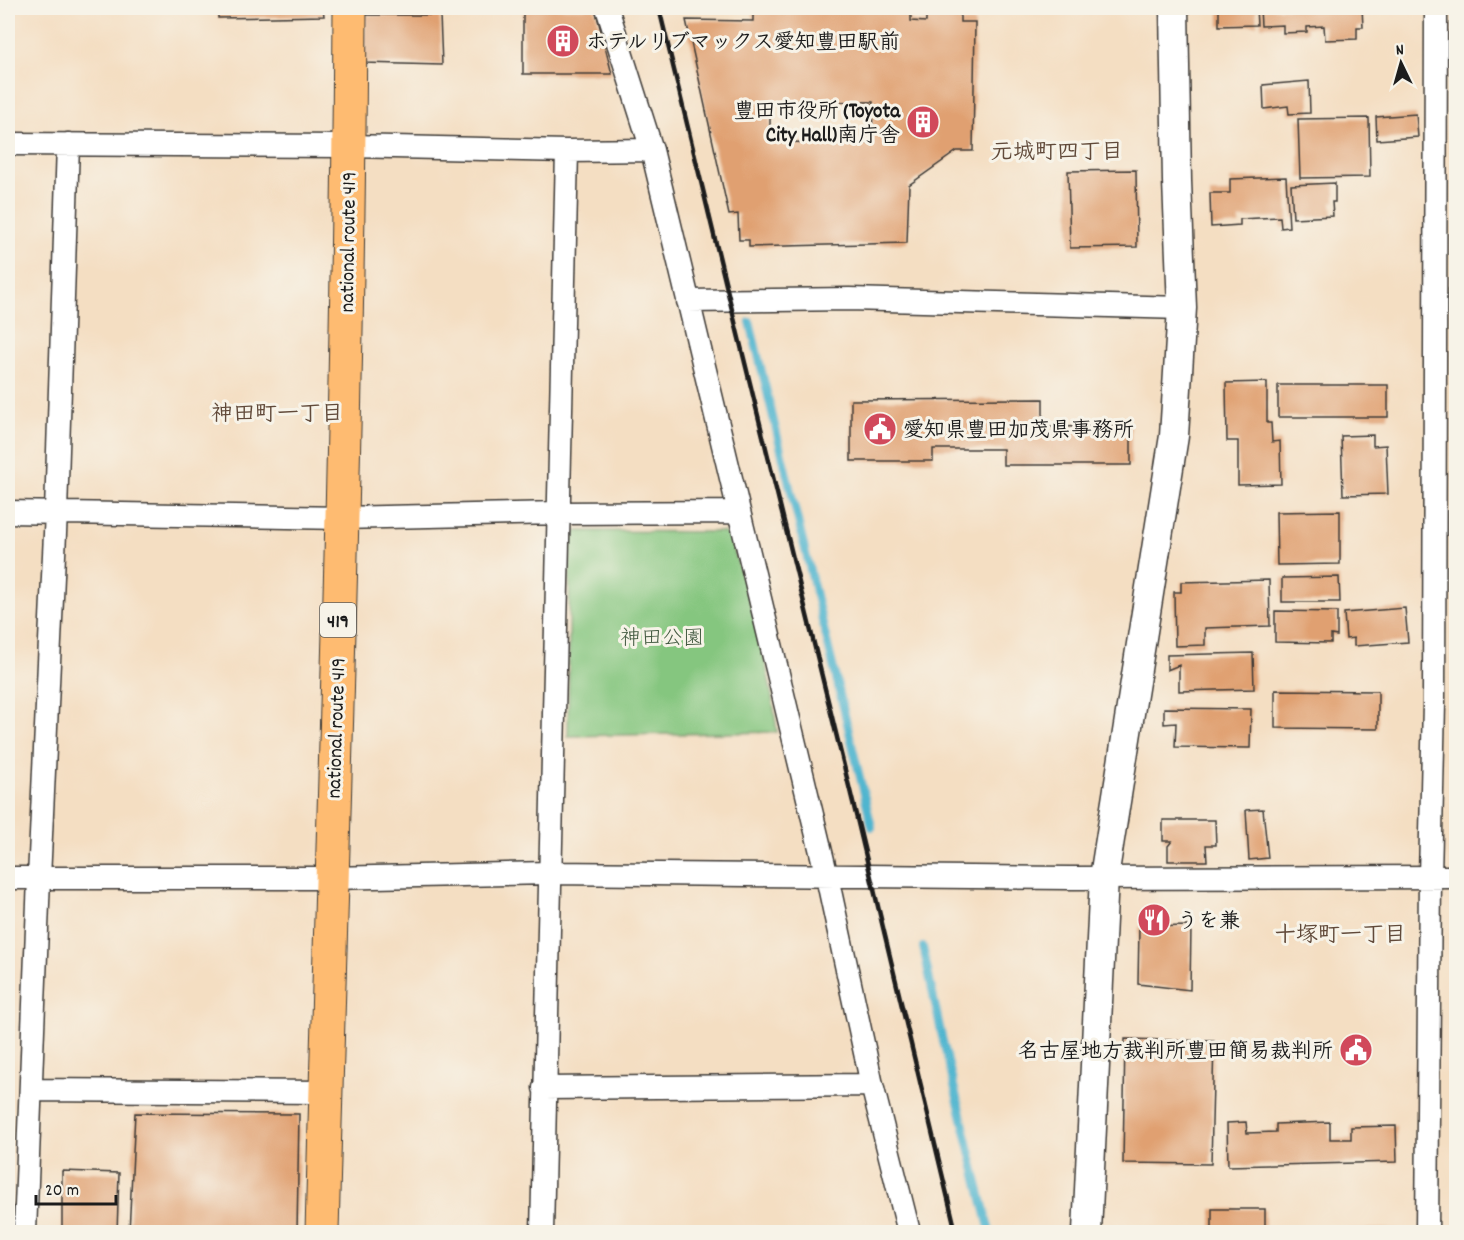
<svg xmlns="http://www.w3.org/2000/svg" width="1464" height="1240" font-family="Dekko,'Klee One',sans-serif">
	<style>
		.green { fill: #85c67f; stroke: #50714e; stroke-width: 1.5 }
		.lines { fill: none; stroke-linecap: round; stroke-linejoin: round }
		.stream { stroke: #50b5cf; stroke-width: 8 }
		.building { fill: #e0a071; fill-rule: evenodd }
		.minor-casing { stroke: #3c3935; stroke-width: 25 }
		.tertiary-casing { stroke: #3c3935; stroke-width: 31 }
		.trunk-casing { stroke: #3c3935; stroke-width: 35 }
		.minor { stroke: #fff; stroke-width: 22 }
		.tertiary { stroke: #fff; stroke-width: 28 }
		.trunk { stroke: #febb71; stroke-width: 33 }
		.rail { stroke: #1c1c1c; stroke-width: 4.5 }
		.labels { text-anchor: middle; stroke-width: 6; stroke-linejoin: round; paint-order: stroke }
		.shield { fill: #f7f3e8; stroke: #5e5c59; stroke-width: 1.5 }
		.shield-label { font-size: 20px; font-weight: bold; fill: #1c1c1c }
		.poi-label { font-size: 21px; font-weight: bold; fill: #1c1c1c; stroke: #f7f3e8; text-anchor: start }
		.street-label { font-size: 21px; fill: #1c1c1c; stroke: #f7f3e8 }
		.park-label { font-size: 21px; fill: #41583f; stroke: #f7f3e8 }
		.neighbourhood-label { font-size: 22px; font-weight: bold; fill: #614a3a; stroke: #f7f3e8 }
	</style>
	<rect width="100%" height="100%" fill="#f7f3e8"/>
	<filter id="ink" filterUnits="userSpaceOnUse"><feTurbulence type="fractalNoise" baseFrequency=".0167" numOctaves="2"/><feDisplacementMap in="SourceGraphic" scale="12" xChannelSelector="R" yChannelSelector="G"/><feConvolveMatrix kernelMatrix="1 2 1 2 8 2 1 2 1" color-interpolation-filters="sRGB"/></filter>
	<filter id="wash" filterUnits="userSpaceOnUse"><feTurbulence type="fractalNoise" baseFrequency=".008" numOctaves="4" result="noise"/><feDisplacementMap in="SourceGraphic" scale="24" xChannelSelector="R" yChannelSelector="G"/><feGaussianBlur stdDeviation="1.35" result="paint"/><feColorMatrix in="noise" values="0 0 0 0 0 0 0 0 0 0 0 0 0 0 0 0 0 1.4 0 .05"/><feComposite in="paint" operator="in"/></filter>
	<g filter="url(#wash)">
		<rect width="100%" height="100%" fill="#f4dec2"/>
		<path class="green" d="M577,531L723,532L730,538C750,601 770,666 777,732L568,736L570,539Z"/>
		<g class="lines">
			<path class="stream" d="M750,322L872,827
				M923,947L942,1037L990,1232"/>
		</g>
		<g id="blocks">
			<path class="building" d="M218,8H323L324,16L218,18Z
				M523,8H595L612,74H523Z
				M753,8H911V21L926,22V13H933L960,14V22H975L973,151H957L909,185L907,243L749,247V240H739L738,214L729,215L686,20L753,21ZM770,101L873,102L872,143L770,142Z
				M1219,8H1256L1257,25L1219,26Z
				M1260,8H1362L1363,27H1357V39L1325,40L1324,26L1307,27V32L1283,33V25L1261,26Z
				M366,15H440L442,65L363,63Z
				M1309,81L1310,113L1289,114L1288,106L1264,109L1263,85Z
				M1416,114L1418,137L1377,140L1376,117Z
				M1369,118L1370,177L1300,178L1298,119Z
				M1136,170L1137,247L1070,248L1068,171Z
				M1286,177L1289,227L1281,228L1280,217L1240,219V225L1211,227L1210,193H1230V179Z
				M1335,183V202H1332L1333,216L1293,218L1291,185Z
				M1267,382V423H1271L1272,442L1280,441L1281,484L1238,485V441H1227L1226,383Z
				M1278,385H1388V417H1278Z
				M1043,399V427L1131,426V465H1003V449H933V461H851V400Z
				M1373,435V446L1386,445L1388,494L1343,495L1341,436Z
				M1340,511V564L1277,565L1276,512Z
				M1339,577L1340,602H1282V578Z
				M1269,580L1270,626L1205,628V645L1175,646L1174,592H1181V582Z
				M1405,608L1408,642L1354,646V638L1346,639L1344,613Z
				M1275,611L1337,612V636L1331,635V643L1275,642Z
				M1253,653L1254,689L1179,691V665L1167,670V655Z
				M1275,690L1378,691V729L1275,728Z
				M1164,708L1251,709L1250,748L1175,747L1176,723L1164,724Z
				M1263,809L1268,858L1249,860L1246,810Z
				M1163,820H1215L1216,845H1206L1207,861H1168V846L1172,841H1163Z
				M1191,926L1190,990L1138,984L1139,927Z
				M1125,1039L1214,1041L1211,1164L1123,1163Z
				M135,1113L299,1114L297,1232H129Z
				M1246,1122L1247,1133L1276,1132V1124L1330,1122V1139H1351V1127L1396,1126L1397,1162L1228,1166L1227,1123Z
				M62,1171L119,1173L117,1232H62Z
				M1212,1209H1265V1232H1212Z
				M1323,1229H1399V1232H1323Z"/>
		</g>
	</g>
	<g filter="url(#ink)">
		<use href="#blocks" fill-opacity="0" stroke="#3c3935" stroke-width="1.5"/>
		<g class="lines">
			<defs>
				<path id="minor" d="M607,8L652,150L827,877L872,1085L909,1232
					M8,144L349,146L567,151L652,150
					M688,301L849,299L1182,308
					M8,512L341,518L559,513L738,512
					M8,878H331L550,873L1070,878L1456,877
					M544,1088L872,1085
					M31,1090L326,1092
					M25,1232L39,878L56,512L68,144
					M542,1232L567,151
					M1427,1232L1430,877L1434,703L1436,8"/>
				<path id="tertiary" d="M1087,1232L1104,877L1174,436L1182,308L1177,181L1174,8"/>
				<path id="trunk" d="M322,1232C333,824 348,416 350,8"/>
			</defs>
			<use href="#minor" class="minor-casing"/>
			<use href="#tertiary" class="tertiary-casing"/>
			<use href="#trunk" class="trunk-casing"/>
			<use href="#minor" class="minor"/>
			<use href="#tertiary" class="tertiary"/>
			<use href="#trunk" class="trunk"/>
			<path class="rail" d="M659,8L734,318L858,823L956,1232"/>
		</g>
	</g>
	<defs>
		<symbol id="building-disc" viewBox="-11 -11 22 22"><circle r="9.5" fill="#d1495b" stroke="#f7f3e8"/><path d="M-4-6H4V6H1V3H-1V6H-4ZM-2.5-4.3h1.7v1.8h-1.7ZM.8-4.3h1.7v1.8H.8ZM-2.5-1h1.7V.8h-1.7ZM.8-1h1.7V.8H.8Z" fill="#fff"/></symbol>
		<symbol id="civic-disc" viewBox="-11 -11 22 22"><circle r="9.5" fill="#d1495b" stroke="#f7f3e8"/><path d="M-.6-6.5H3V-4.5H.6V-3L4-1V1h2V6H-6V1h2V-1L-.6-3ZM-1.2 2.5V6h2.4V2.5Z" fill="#fff"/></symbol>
		<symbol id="restaurant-disc" viewBox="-11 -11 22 22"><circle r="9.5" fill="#d1495b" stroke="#f7f3e8"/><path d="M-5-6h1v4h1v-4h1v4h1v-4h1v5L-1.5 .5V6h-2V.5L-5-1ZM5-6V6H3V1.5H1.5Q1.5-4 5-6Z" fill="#fff"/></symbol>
	</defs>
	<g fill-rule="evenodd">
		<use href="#building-disc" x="544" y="22" width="38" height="38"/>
		<use href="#building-disc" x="904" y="103" width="38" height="38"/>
		<use href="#civic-disc" x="861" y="410" width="38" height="38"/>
		<use href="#restaurant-disc" x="1135" y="901" width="38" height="38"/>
		<use href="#civic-disc" x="1337" y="1031" width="38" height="38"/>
	</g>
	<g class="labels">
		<rect class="shield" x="320" y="603" width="36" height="34" rx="4.5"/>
		<g class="shield-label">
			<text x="338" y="627">419</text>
		</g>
		<g class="poi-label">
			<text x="586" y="48">ホテルリブマックス愛知豊田駅前</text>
			<text x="900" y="117" text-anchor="end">豊田市役所 (Toyota<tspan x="900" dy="24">City Hall)南庁舎</tspan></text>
			<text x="903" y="436">愛知県豊田加茂県事務所</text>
			<text x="1177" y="927">うを兼</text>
			<text x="1333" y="1057" text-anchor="end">名古屋地方裁判所豊田簡易裁判所</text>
		</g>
		<g class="street-label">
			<text transform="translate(347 242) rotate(-89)" y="7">national route 419</text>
			<text transform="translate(335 728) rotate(-88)" y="7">national route 419</text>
		</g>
		<g class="park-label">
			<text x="662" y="644">神田公園</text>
		</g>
		<g class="neighbourhood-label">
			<text x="1057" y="158">元城町四丁目</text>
			<text x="277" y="420">神田町一丁目</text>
			<text x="1340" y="941">十塚町一丁目</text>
		</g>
	</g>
	<rect width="1464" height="1240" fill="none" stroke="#f7f3e8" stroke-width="30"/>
	<g transform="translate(1401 63) rotate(355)" stroke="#f7f3e8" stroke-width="4.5" paint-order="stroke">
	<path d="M0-4.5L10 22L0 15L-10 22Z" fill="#1c1c1c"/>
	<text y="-9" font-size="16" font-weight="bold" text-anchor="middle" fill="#1c1c1c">N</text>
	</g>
	<path d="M36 1195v9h80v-9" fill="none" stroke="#1c1c1c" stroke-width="3"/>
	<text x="45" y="1195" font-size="18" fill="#1c1c1c" stroke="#f7f3e8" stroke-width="4.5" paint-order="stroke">20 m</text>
</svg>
